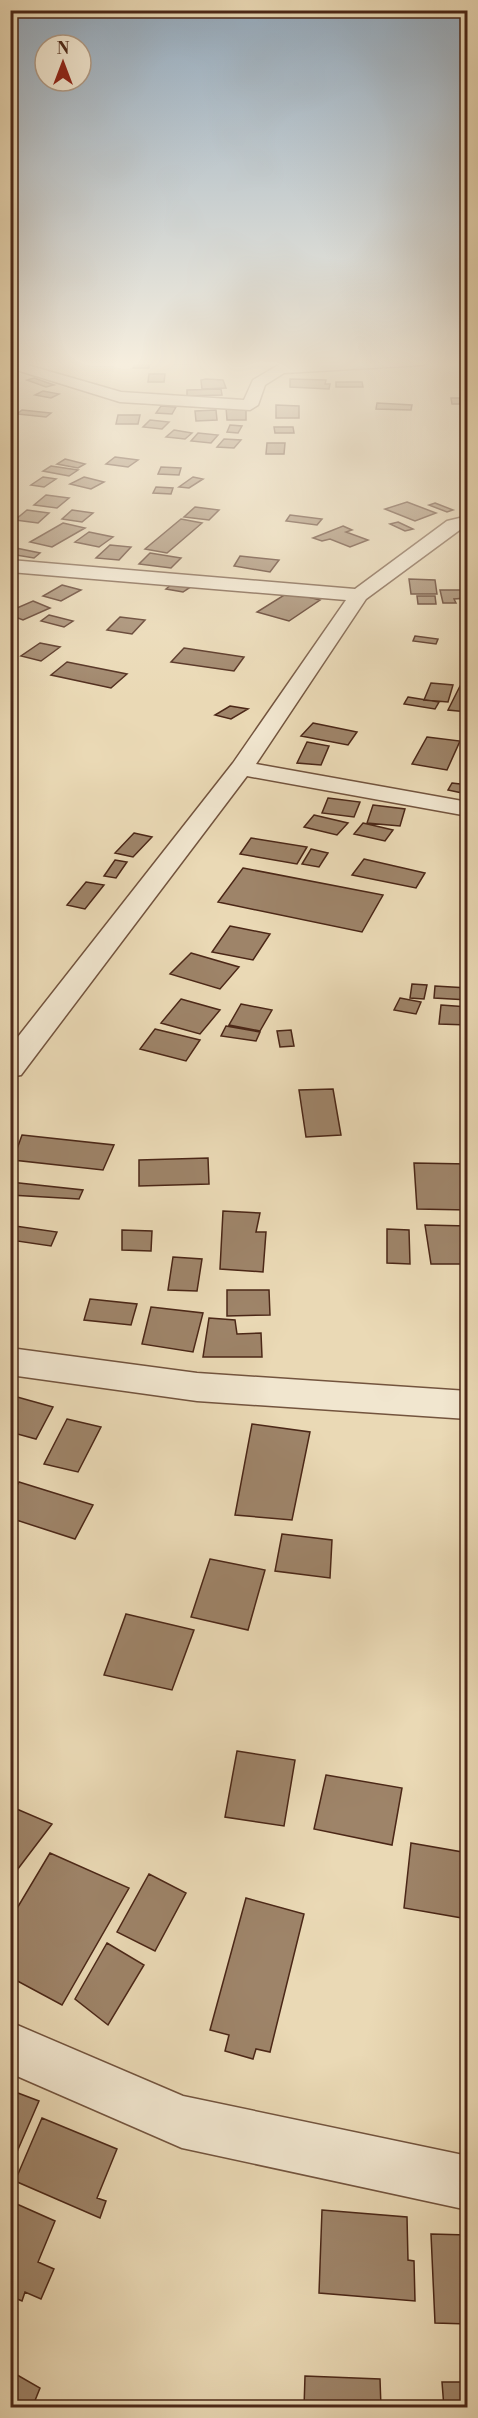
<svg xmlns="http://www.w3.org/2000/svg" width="478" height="2418" font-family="'Libre Bodoni',serif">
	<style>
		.building { fill: #9e8469; stroke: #4b2717; stroke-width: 1.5 }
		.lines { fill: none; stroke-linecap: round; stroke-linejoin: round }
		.minor-casing { stroke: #73543e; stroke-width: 3 }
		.minor { fill: #f1e6cf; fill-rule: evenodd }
	</style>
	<rect width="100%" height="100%" fill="#ead9b5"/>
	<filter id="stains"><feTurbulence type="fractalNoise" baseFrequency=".00333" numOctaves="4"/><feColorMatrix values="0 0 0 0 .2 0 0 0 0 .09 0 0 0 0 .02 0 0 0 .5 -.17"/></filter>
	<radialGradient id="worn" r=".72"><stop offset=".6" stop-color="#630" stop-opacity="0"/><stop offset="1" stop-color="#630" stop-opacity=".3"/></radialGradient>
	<path class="building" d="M166,360H194L191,364L164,363Z
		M135,361H150L149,368H133Z
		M149,374H165L164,382H148Z
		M34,378L54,385L46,387L27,380Z
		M206,379L223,380L226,388L202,389L201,380Z
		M290,379L326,380L325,384H330L329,389L290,387Z
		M336,382H362L363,387H336Z
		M221,389L222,395L187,396V390Z
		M43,391L59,394L51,398L35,395Z
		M451,398H468V404H452Z
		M377,403L412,405L411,410L376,409Z
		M276,405L299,406V418H276Z
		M161,406L176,407L172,414L156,413Z
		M226,407H246V420H227Z
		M22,410L51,413L46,417L17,414Z
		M216,410L217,420L196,421L195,411Z
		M118,415H140L138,424H116Z
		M150,420L169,422L162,429L143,427Z
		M230,425L242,426L238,433L227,432Z
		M274,427H293L294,433H275Z
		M174,430L192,433L185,439L166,437Z
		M198,433L218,435L211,443L191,441Z
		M224,439L241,440L234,448L217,447Z
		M267,443H285L284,454H266Z
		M115,457L138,460L128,467L106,464Z
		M65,459L85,464L78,468L57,464Z
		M51,466L78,470L69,476L43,471Z
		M161,467L181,468L179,475L158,474Z
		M43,477L56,479L44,487L31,485Z
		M84,477L104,482L91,489L70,484Z
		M193,477L203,479L189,488L179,487Z
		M156,487L173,488L171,494L153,493Z
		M46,495L69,498L57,508L34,505Z
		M407,502L436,513L415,521L385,509Z
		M435,503L453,510L447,512L429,505Z
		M195,507L219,510L209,520L184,517Z
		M27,510L49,513L38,523L15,520Z
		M72,510L93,513L82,522L62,519Z
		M290,515L322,519L317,525L286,521Z
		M181,519L202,523L167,553L145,549Z
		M398,522L413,529L405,531L390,524Z
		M63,523L85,528L52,547L30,542Z
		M343,526L352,530L346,532L368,540L350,547L330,539L322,541L313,538Z
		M89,532L113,537L99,547L75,542Z
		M110,545L131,547L119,560L96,558Z
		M16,548L40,553L34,558L10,554Z
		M150,553L181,558L171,568L139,564Z
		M240,556L279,560L270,572L234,566Z
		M409,579L435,580L437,594H411Z
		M172,584L189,588L183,592L166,589Z
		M62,585L81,590L61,601L43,596Z
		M440,590H468V598L454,599L456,603H443Z
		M289,592L320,600L289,621L257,612Z
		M417,596H435L436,604H418Z
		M33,601L50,608L23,620L10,615V611Z
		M49,615L73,621L64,627L41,621Z
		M120,617L145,620L132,634L107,630Z
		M415,636L438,639L436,644L413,641Z
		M40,643L60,647L41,661L21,656Z
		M184,648L244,657L234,671L171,662Z
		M67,662L127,674L111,688L51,675Z
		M431,683L453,685L448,702L424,700Z
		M460,686L468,687V712L448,710Z
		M408,697L439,702L435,709L404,704Z
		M230,706L248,709L231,719L215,715Z
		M313,723L357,732L348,745L301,736Z
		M427,737L460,741L447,770L412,764Z
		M307,742L329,746L321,765L297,763Z
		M452,783L468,785L467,794L448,790Z
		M328,798L360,802L354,817L322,813Z
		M373,805L405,809L400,826L367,823Z
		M314,815L348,823L337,835L304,827Z
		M363,823L393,830L385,841L354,834Z
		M134,833L152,837L133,857L115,853Z
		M251,838L307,847L297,864L240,854Z
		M311,849L328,853L319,867L302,864Z
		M364,859L425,873L416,888L352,875Z
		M115,860L127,862L116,878L104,876Z
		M243,868L383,895L362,932L218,902Z
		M86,882L104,885L85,909L67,905Z
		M230,926L270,934L253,960L212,952Z
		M191,953L239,967L220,989L170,974Z
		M412,984L427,985L424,999L410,998Z
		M435,986L468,988V1000L434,998Z
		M400,998L421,1002L416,1014L394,1010Z
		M181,999L220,1010L200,1034L161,1023Z
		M241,1004L272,1010L260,1031L229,1025Z
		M441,1005L468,1007V1025L439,1024Z
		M226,1026L260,1032L256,1041L221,1036Z
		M155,1029L200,1040L186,1061L140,1049Z
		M291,1030L294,1046L280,1047L277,1031Z
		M333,1089L341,1135L306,1137L299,1090Z
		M22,1135L114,1145L103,1170L13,1160Z
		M208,1158L209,1184L139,1186V1160Z
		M414,1163L468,1164V1210L417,1209Z
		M10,1182L83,1190L79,1199L10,1195Z
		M223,1211L260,1213L256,1232H266L263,1272L220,1269Z
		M425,1225L468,1226V1264H431Z
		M15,1226L57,1232L51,1246L10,1240Z
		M387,1229L409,1230L410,1264L387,1263Z
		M122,1230L152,1231L151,1251L122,1250Z
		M173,1257L202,1259L197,1291L168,1290Z
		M227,1290H269L270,1315L227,1316Z
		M90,1299L137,1304L131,1325L84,1320Z
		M151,1307L203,1313L193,1352L142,1344Z
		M209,1318L235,1320L237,1334L261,1333L262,1357H203Z
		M10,1395L53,1407L36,1439L10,1432Z
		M67,1419L101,1427L78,1472L44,1464Z
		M252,1424L310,1432L292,1520L235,1515Z
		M19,1482L93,1505L75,1539L10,1518V1497Z
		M282,1534L332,1540L330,1578L275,1571Z
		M210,1559L265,1570L248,1630L191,1617Z
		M126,1614L194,1630L172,1690L104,1675Z
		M237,1751L295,1760L284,1826L225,1817Z
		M326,1775L402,1788L392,1845L314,1829Z
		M12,1807L52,1824L11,1878L10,1809Z
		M411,1843L468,1853V1919L404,1908Z
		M50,1853L129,1888L62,2005L10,1977V1920Z
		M149,1874L186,1893L155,1951L117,1932Z
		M246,1898L304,1914L270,2052L256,2049L253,2059L225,2051L229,2035L210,2030Z
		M107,1943L144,1965L108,2025L75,1999Z
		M10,2090L39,2101L10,2168Z
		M42,2118L117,2149L97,2198L106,2201L100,2218L15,2181Z
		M10,2201L55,2221L38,2262L54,2269L41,2299L25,2292L22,2301L10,2296Z
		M322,2210L407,2217L408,2260L414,2261L415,2301L319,2293Z
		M431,2234L468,2235V2324L435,2323Z
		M12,2372L40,2388L32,2408H10Z
		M305,2376L380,2379L381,2408H304Z
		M442,2382H468V2408H444Z"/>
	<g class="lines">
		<defs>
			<path id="minor" d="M10,360L121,392L244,400L253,380L280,364L346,360H430L423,365L284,373L265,385L258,405L250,410L120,402L10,368Z
				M468,516V527L461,529L366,599L256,764L468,802V816L247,776L21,1075L10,1077V1047L233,763L346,600L10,572V560L355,589L447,521Z
				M10,1348L197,1373L468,1391V1419L197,1401L10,1375Z
				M10,2022L183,2096L468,2156V2210L182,2148L10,2073Z"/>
		</defs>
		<use href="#minor" class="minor-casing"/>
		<use href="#minor" class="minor"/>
	</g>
	<linearGradient id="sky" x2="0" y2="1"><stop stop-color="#93aabe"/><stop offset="0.52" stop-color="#f6eede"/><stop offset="1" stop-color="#f6eede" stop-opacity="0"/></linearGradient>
	<rect width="478" height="699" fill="url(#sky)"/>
	<rect width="478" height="2418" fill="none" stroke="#ead9b5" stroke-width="36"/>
	<rect x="12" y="12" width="454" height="2394" fill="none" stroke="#4b2717" stroke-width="3"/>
	<rect x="18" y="18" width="442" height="2382" fill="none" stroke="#4b2717" stroke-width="1.5"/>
	<g transform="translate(63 63)"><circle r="28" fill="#f1e6cf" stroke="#af9a85" stroke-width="1.5"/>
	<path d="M0-4.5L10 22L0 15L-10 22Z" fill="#8f2418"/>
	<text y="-9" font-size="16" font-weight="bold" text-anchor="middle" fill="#4b2717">N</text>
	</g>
	<rect width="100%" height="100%" filter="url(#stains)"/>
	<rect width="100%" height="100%" fill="url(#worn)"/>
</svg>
